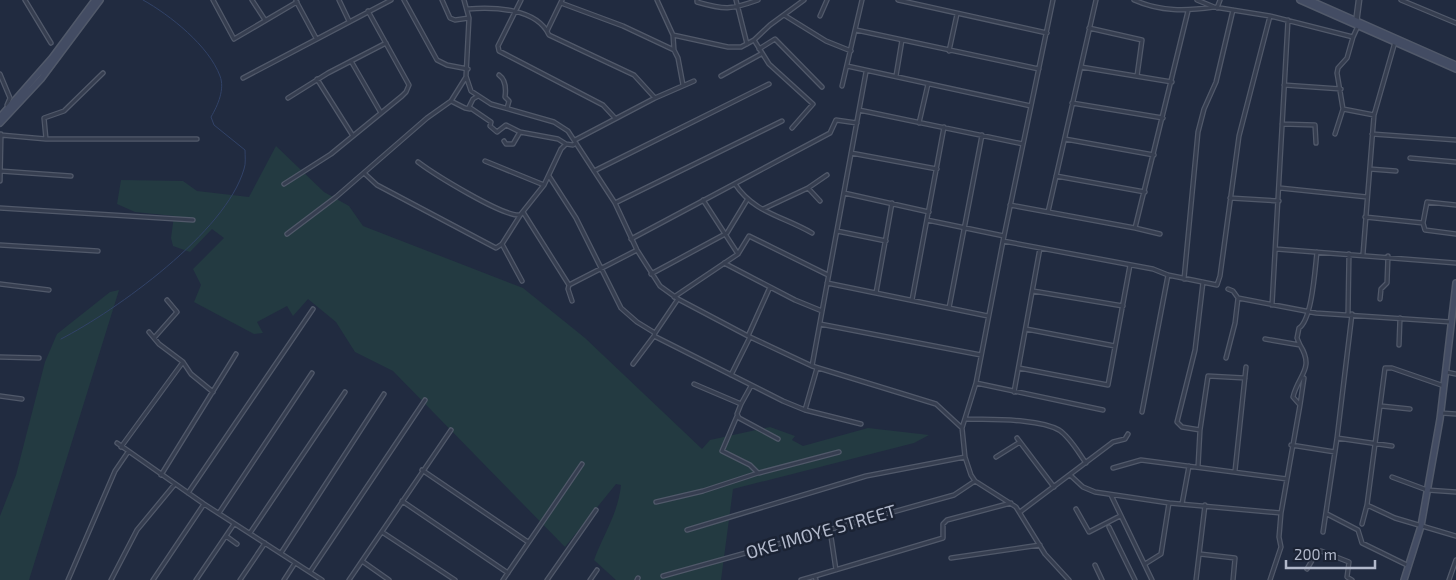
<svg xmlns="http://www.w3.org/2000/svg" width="1456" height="580" font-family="'Exo 2',sans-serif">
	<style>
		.green { fill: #233a41 }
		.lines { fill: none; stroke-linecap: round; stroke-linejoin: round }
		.stream { stroke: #314267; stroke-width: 1 }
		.minor-casing { stroke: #51596a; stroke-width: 5.5 }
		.tertiary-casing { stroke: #51596a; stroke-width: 7 }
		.secondary-casing { stroke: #51596a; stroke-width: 8 }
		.minor { stroke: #363e50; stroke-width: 3 }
		.tertiary { stroke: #363e50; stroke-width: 4.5 }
		.secondary { stroke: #434c63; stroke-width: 5 }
		.labels { text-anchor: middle; stroke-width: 5; stroke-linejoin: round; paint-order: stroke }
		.street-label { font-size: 18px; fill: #b2b9cb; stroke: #1b2334 }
	</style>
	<rect width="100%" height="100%" fill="#212b40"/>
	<path class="green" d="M276,146L324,192L349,206L363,226L523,288L585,338L702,449L710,440L770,427L795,436L792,440L803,446L868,428L929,435L914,443L733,489L721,580H616L594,560C604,533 618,514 621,485L616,484L565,547L393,371L355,352L336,322L308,299L293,316L287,306L257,322L263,333L254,334L194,302L201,285L193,269L224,238L212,229L190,252L173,246L171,238L174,216L135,212L117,204L121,180L183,181L197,191L249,197Z
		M119,290L29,580H0V516L16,475L45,362L57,334L110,292Z"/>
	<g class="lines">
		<path class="stream" d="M61,339C117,310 226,232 244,169C246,164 245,156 245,150L214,125L211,117C218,105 225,89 220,76C209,46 170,15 143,0"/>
		<defs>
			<path id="minor" d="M25,0L51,43
				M213,0L234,39L297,2
				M252,0L265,20
				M339,0L349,21
				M404,0L437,60L447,65L468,69
				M442,0L450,18L455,20L469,18
				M464,0L469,18L466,76L471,91L491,104L554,122L568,131L615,203L637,250L660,286L678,299L748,336L812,366L936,404L962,428L965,457L971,475L975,481L1016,507L1045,554L1069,580
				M521,0L498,46L499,51L603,105L615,118
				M657,0L673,35L728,47H741L754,40L770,25L804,0
				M697,0V2C725,10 730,10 758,0
				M736,0L747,44
				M898,0L1047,33
				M1134,0C1161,12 1186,11 1214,7
				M1197,0L1214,7L1270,16L1353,37L1358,26
				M1401,0L1456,23
				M296,1L316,38
				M561,3L623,26L674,50L678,58L683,85
				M1217,8L1220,0
				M468,9C494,7 537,8 549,35L634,75L655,98
				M784,15L826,41L851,51
				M820,16L827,0
				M1089,28L1142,40L1137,76
				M856,30L1039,69
				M547,31L562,0
				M673,35L674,50
				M754,40L769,64L813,104L792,128
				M759,49L775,39L822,87
				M949,51L957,14
				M351,61L381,113
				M847,66L1031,106
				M1081,67L1172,82
				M0,74L10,98L7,105L8,108
				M499,75C506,80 506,90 505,97L509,101L507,108
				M721,76L761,54
				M896,76L902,40
				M243,78L391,0
				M317,79L353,136
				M1284,85L1341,89
				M842,86L862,0
				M478,96L473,99L469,107L491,122L490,126L497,132L506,125L520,132L558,139L566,144
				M288,98L328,73L386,43
				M451,101L465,108L470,109
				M1072,103L1163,118
				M1343,109L1374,115
				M859,110L1023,144
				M919,123L928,84
				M1282,124L1315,125L1316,143
				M1335,134L1343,109L1337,73L1338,68L1347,58L1353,37
				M1372,134L1456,140
				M1,135L46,139H197
				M46,139L44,118L64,111L103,73
				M1065,139L1154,155
				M575,140L655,98L694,81
				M504,141L506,144H513L520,132
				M851,153L937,169
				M1410,158L1456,162
				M485,161L544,185
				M418,162C434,174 503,217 520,215
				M1370,169L1396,171
				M0,171L71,176
				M594,171L769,84
				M364,173L377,185L496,248L502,244L521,214L544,185L561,149L566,144L573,145L576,143
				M549,176L576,218L621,308L637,322L655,333L654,336L783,401L805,410L861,424
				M1056,176L1145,192
				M0,181L1,134
				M284,184L331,154L402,96L406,92L409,85L368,11
				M735,184C754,213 783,216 812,233
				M808,188L820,201
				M1280,188L1367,197
				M844,193L929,212
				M1230,198L1279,201
				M703,200L738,254
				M615,203L782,121
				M1010,205L1135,228L1188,11
				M0,208L193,220
				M763,209L808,188L827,175
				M523,212L569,285L568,289L572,301
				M1048,212L1096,0
				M1365,217L1423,223L1425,230L1456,234
				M927,220L1004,236
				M1423,223L1427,202L1456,205
				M1135,228L1160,234
				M837,231L886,241
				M287,234L336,197L427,118L451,101L466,77
				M631,239L830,133L836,120L857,123
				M1003,241L1153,269L1168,275L1217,285L1220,276L1239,136L1270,16
				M502,244L522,281
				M0,245L98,251
				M1276,249L1456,263
				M1363,254L1374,115L1395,42
				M724,263L795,300L822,311
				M651,274L727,233L747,200
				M1184,279L1198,132L1204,109L1216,82L1233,10
				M827,283L988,316
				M0,284L49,290
				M569,285L637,250
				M1228,289L1233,291L1238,298L1316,313L1451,322
				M1033,291L1123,306
				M876,293L892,203
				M674,297L738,254L749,236L828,275
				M1380,299L1381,289L1387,283L1388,256
				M912,300L944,127
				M1272,305L1288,20
				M949,308L982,135
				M1348,314L1349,254
				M820,324L981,355
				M1026,329L1115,346
				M149,332L159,344L183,362L191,374L213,392
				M655,333L678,299
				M748,336L770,287
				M154,338L177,312L167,300
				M1265,339L1300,345C1315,369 1298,375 1293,397L1300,405L1281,513L1279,537L1281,547L1270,580
				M1300,345L1297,338L1299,328C1312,320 1315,269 1317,252
				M1399,345L1400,318
				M0,357L39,358
				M1226,358L1235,323L1238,298
				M633,364L654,336
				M812,366L866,72
				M1019,368L1108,385L1130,265
				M1446,372L1456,374
				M731,375L750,337
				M976,383L1103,410
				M694,384L741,404L751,386
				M1014,392L1040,248
				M0,396L22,399
				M741,404L737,414L739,418L778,439
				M1300,405L1304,378
				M1381,406L1410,409
				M805,410L817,368
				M1142,412L1168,275
				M1441,413L1456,414
				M966,419C991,420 1038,418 1059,430C1070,437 1078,452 1086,463
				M962,428L976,383L1004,236L1053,0
				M1200,430L1182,427L1177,422L1195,350L1203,282
				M1017,438L1054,487
				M1337,438L1392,446
				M117,443L204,504L322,580
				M1291,445L1335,452
				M121,447L183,362
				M996,457L1020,442
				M1198,467L1200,430L1208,376L1245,378
				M1113,468L1141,460L1287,479
				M422,470L528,542
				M1235,471L1246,367
				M759,473L839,452
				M161,475L236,354
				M1070,475L1083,487L1095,492L1169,503L1281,513
				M1392,477L1427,490L1456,492
				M188,493L313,309
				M1111,495L1152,580
				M402,501L508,573
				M656,502L703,491L758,473L750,465L722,451L737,416
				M1182,504L1189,466
				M1367,505L1395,518L1456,536
				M1076,509L1089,532L1120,516
				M1020,512L1113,442L1125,439L1128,434
				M219,513L312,373
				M1327,514L1358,530L1362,543L1409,566
				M1362,524L1367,505L1385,368H1392L1444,386
				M1109,527L1135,580
				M687,530L866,476L965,457
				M830,530L836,570
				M382,532L455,580
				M1323,532L1337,438L1352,314
				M250,533L345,392
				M226,536L237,544
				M281,553L384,394
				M1200,554L1235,558L1233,580
				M951,558L1040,545
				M362,561L389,580
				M1145,564L1161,554L1169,503
				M1095,565L1102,580
				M1307,569L1317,552L1321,551L1349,562L1347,577L1352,580
				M310,572L425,400
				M663,576L954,495L975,481
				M68,580L115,471L128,452
				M111,580L137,530L175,484
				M153,580L204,504
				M196,580L234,524
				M240,580L265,543
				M284,580L295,563
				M349,580L451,430
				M503,580L582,464
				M547,580L596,510
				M590,580L597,570
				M637,580L638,578
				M801,580L815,576
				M816,580L815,576L943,538V524L947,520L1011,503
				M1196,580L1205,505
				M1449,580L1456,560"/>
			<path id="tertiary" d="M1356,23L1359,0"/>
			<path id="secondary" d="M1300,0L1456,69
				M1309,0L1456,65
				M0,117L52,58L95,0
				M0,123L41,79L100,0
				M1404,580L1421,526L1440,419L1456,283"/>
		</defs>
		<use href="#minor" class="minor-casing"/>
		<use href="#tertiary" class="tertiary-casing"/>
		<use href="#secondary" class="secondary-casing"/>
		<use href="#minor" class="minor"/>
		<use href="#tertiary" class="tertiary"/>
		<use href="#secondary" class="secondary"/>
	</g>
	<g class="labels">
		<g class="street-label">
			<text transform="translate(821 532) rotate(-16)" y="6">OKE IMOYE STREET</text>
		</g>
	</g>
	<path d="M1286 560v8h89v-8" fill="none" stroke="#b2b9cb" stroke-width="2.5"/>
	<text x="1294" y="560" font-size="15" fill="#b2b9cb" stroke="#1b2334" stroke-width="4" paint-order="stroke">200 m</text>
</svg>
